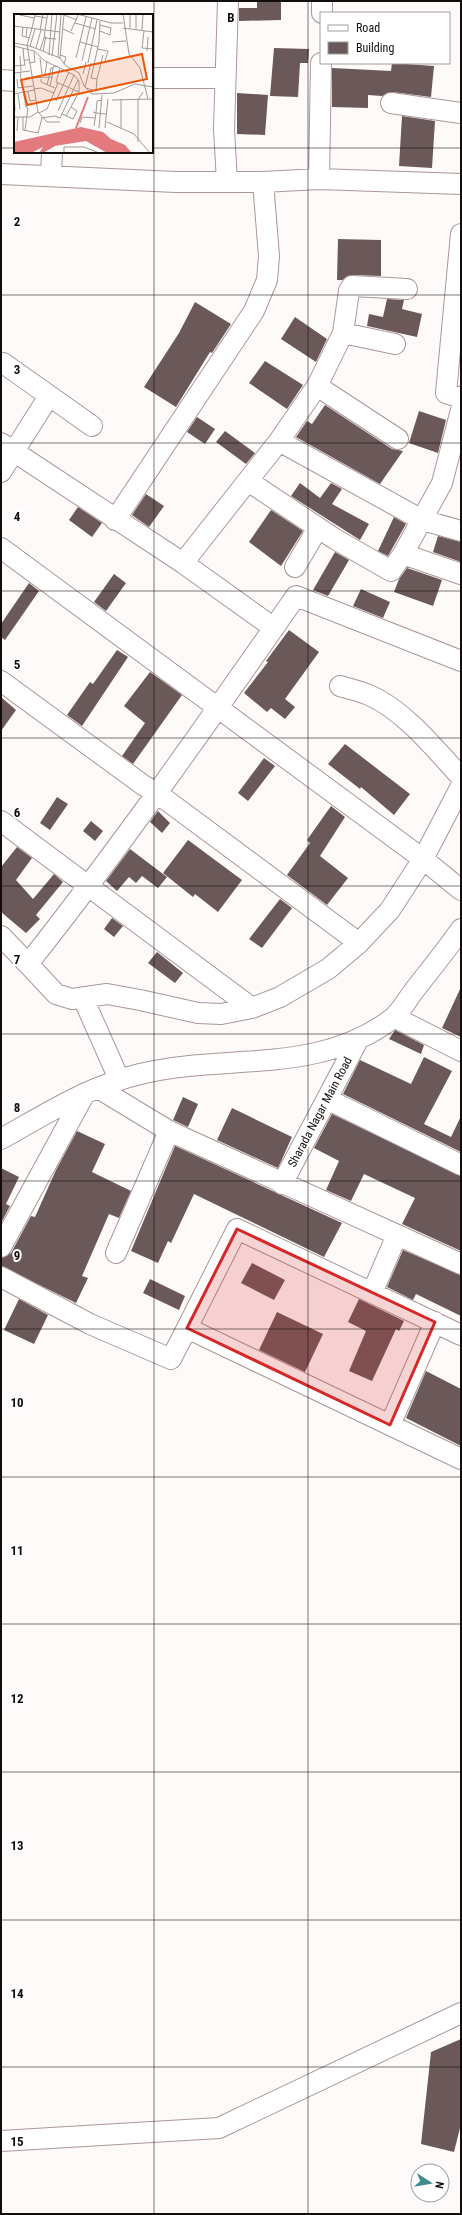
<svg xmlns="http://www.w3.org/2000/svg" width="462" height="2215" font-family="'Roboto Condensed',sans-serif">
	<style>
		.building { fill: #6b5959 }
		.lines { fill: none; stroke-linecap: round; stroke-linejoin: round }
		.minor-casing { stroke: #ab9797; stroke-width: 22 }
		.minor { stroke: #fff; stroke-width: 20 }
		.marked { fill: #d62828; fill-opacity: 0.2; stroke: #d62828; stroke-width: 3; stroke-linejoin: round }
		.grid { fill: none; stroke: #130c0c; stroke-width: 1; stroke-opacity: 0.55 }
		.labels { text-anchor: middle; stroke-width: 4; stroke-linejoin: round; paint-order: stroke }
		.street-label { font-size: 12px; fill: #130c0c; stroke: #fff }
		.inset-river { fill: none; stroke: #e37b7e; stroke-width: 2 }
		.inset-road { fill: none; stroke: #a09b9b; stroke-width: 1 }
		.view { fill: #e8590c; fill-opacity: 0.15; stroke: #e8590c; stroke-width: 2 }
		.inset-edge { fill: none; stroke: #130c0c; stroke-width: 2 }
		.grid-label { font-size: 13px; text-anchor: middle; font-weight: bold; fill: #130c0c; stroke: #fff; stroke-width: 4; stroke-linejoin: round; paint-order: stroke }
	</style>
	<rect width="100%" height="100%" fill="#fefafa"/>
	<path class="building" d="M257,1H281V20L239,21V8H257Z
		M274,48L309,49L308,63H300L298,97L270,96Z
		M392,63L434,66L431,97L392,92L382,96L368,95V108L332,107V68L391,71Z
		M237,93L268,95L265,135L237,134Z
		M402,116L435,121L432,168L399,166Z
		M338,239L381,240V276L352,275L342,280H337Z
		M387,299L404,300L402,309L422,314L417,337L367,326L369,314L383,317Z
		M195,302L231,324L212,353L210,352L176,407L144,387L179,333Z
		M295,317L327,339L316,362L281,339Z
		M265,361L303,385L287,409L249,383Z
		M325,405L392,449L403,451L380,484L296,437L307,421L312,424Z
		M419,411L446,420L438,453L409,443Z
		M197,417L215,429L205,444L187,432Z
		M225,431L255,453L246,464L216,442Z
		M300,483L320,498L331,483L342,489L332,504L369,524L360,540L291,496Z
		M146,494L164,506L149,527L132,515Z
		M78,507L102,523L92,537L69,520Z
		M271,510L303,531L281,566L249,542Z
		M394,517L406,524L388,556L378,551Z
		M438,536L461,542V562L433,552Z
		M335,552L349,560L328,596L313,590Z
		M407,568L442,580L433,606L394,592L399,579Z
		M114,574L126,583L106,611L94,602Z
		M29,583L39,591L5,640L1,637V624Z
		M361,589L390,602L383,618L353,606Z
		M289,630L319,652L285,699L295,707L285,719L271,708L267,712L244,693L268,662L266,661Z
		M117,650L128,657L82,726L67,715L90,682L93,684Z
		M150,672L182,695L133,764L122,756L145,723L124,706Z
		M1,697L16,710L1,731Z
		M345,744L410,794L394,815L361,787L360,789L328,764Z
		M264,758L275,766L248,801L238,793Z
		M57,797L68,804L50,830L40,823Z
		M331,806L345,817L320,856L348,878L327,905L287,875L310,843L307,840Z
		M158,811L170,823L162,833L150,822Z
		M91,821L103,831L95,841L83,831Z
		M188,840L242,880L218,912L195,894L193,897L163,873Z
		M17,847L32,858L16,880L33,899L54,874L63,882L36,915L40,919L26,933L1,912V867Z
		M130,849L167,877L158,888L142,876L136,883L129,877L117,891L106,881Z
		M280,899L292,908L262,948L249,939Z
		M112,918L123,926L114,937L104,929Z
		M157,952L183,973L175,983L148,963Z
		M461,987V1037L442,1028Z
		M395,1030L424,1045L421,1054L389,1039Z
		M424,1057L452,1071L424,1124L451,1137L461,1116V1152L343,1094L360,1060L411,1084Z
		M183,1097L198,1104L188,1127L173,1120Z
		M232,1108L292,1137L278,1168L217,1140Z
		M332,1114L461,1176V1251L402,1224L415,1198L364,1174L351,1201L326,1190L339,1161L314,1148Z
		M77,1131L105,1144L92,1172L131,1191L119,1218L109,1214L82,1276L88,1278L76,1303L1,1266V1258L11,1253L31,1216L35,1217L56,1170Z
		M175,1146L342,1223L324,1257L194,1194L171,1243L168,1241L158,1263L131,1251Z
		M1,1168L19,1177L6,1204L10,1206L1,1223Z
		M403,1250L461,1275V1316L416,1294L413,1300L387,1287Z
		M252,1263L285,1280L274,1300L241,1283Z
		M150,1279L185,1296L179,1310L143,1293Z
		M19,1299L48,1315L34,1344L4,1330Z
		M359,1299L404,1321L399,1331L396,1329L372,1381L349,1371L366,1331L348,1322Z
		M277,1312L323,1334L305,1372L259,1350Z
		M426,1371L461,1389V1446L406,1418Z
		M461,2039V2124L454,2152L421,2144L431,2052Z"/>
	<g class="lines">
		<defs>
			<path id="minor" d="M322,13V1
				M152,78H225
				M1,80L15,81
				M391,103L461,113
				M1,174L176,182H263L319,179L461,184
				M51,176L52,152
				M319,179L321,63
				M227,182L224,129L228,1
				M461,234L446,393L461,398
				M343,333L349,291L352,286L407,289
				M3,363L92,426
				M317,386L398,439
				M279,441L422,520L461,531
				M1,443L183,563L274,628
				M1,472L49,396
				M248,481L335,539L391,571L403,554L442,483L461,410
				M115,520L254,311L267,280L269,256L263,182
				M1,548L423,859L461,890
				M403,554L461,574
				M183,563L279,441L317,386L343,333L395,344
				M295,567L318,528
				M1,681L143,785L158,794L359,943
				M340,686C349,689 360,691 369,695C404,710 436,750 461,777
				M1,821L252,1008
				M1,936L28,964C122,845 209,721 296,596L461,661
				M28,964L56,994L72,999L107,994L140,1000L198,1013L221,1014L252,1008L280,997L328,969L359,943L390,910L423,859L461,786
				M83,998L119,1079
				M394,1017L461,1051
				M98,1088L169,1131L461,1264
				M327,1099L461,1165
				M1,1139C46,1114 89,1086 140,1074C225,1053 318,1076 393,1018C401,1011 407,1000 413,992C429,971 446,951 461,929
				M282,1184L358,1040
				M1,1247L85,1093
				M116,1253L169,1131
				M1,1277L90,1324L171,1359L187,1328
				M372,1293L397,1235
				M461,1335L237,1229L187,1328L461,1459
				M390,1425L435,1322
				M1,2141L219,2128L461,2013"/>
		</defs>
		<use href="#minor" class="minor-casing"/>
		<use href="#minor" class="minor"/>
	</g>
	<path class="marked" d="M237,1229L435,1322L390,1425L187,1328Z"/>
	<path class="grid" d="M154,1V2214M308,1V2214M1,148H15M152,148H461M1,295H461M1,443H461M1,591H461M1,738H461M1,886H461M1,1034H461M1,1181H461M1,1329H461M1,1477H461M1,1624H461M1,1772H461M1,1920H461M1,2067H461"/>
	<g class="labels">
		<g class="street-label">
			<text transform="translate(320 1112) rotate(-62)" y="4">Sharada Nagar Main Road</text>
		</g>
	</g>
	<g transform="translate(14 14)">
		<rect width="139" height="139" fill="#fefafa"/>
		<path d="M67,113L89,118L97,125L111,131L118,139H93L72,127L41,132L29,139H25L29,133L17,139H0V128Z" fill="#e37b7e"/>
		<path class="inset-river" d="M62,114L74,83"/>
		<path class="inset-road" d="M63,0L97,9H109M109,0L115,40L126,54L134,85M6,1L20,4M50,1L63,6M21,2L33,4L34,0M86,7L85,28L77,64L83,65L89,41M61,9L82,15M0,12L46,18M9,13L8,22L12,23M13,14L12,23L16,24M18,14L13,31L24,98L33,108H46M18,14L21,1M109,14L139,18M116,14V0M49,15L60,20M122,15V0M26,16L29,0M31,16L30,24L42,25M31,16L33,4M128,16L129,1M57,17L64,1M86,17L96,21L97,14L86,11M130,17L128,34L139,35M66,28L84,33M98,28L112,27M0,29L16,32L46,44L52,52L65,59L70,72L78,80L100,79L121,70L139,73M0,32L20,37L31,47L60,61L65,67V78M16,32L21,15M9,34L10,46M22,34L27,16M83,35L94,37L91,47M26,36L30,24M29,37L32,22M133,37L134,23M35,41L38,0M46,41L52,43L50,50M6,42L7,57M38,42L43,0M44,43L47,0M26,44L28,60M46,44L50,0M62,44L72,3M68,47L78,4M15,49L21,48L20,38M74,49L83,6M0,52L11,51L10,46H15M46,54L42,68L65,78L52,102M6,58L12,93L14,94L11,116M0,59L16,57M69,60L72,48M31,61L33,47M38,63L39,53L44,52M12,64L38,63L36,72M3,65L4,74L19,72M27,65V68L41,74M33,71L37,54H39M71,73L77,49M72,74L82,77L83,65M20,75L27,74L40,79M14,78L16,87L22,86M0,80L20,76M0,80L1,97M4,80L6,95M107,85V114M98,86L139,85M42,87L55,58M44,97L60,61M79,98L82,99L83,87L88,86M25,99L33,95L44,69M48,100L59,105L63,97L57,93M0,103H16L24,98M9,103V116L24,119L28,104M27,104L41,102L46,104L64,66M93,108L120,120L136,139M66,109L68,103L81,104M80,112L82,99L92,100M85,114L88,81M91,114L94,85M3,117L4,103M124,128V86L129,78M50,139V133H70L85,139"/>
		<path class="view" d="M128,40L133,65L13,91L7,66Z"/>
		<rect width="139" height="139" class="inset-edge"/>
	</g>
	<g class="grid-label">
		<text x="231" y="22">B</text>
		<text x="17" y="226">2</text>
		<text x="17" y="374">3</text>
		<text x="17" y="521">4</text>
		<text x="17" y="669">5</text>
		<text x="17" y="817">6</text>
		<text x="17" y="964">7</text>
		<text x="17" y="1112">8</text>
		<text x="17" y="1260">9</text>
		<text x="17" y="1407">10</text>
		<text x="17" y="1555">11</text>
		<text x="17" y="1703">12</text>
		<text x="17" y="1850">13</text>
		<text x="17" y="1998">14</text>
		<text x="17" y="2146">15</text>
	</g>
	<rect width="462" height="2215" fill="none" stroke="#130c0c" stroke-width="4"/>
	<rect x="320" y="12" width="130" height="52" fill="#ffffff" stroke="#a19e9e"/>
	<rect x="328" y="25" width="20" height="6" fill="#ffffff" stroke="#a19e9e"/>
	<text x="356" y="32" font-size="12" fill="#130c0c">Road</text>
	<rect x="328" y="42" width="20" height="12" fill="#6b5959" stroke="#a19e9e"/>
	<text x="356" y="52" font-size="12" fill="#130c0c">Building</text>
	<g transform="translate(430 2183) rotate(102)"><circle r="19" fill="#ffffff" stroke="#a19e9e"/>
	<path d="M0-3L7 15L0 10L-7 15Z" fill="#428a8d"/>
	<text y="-6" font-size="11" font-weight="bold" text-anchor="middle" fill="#130c0c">N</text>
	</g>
</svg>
